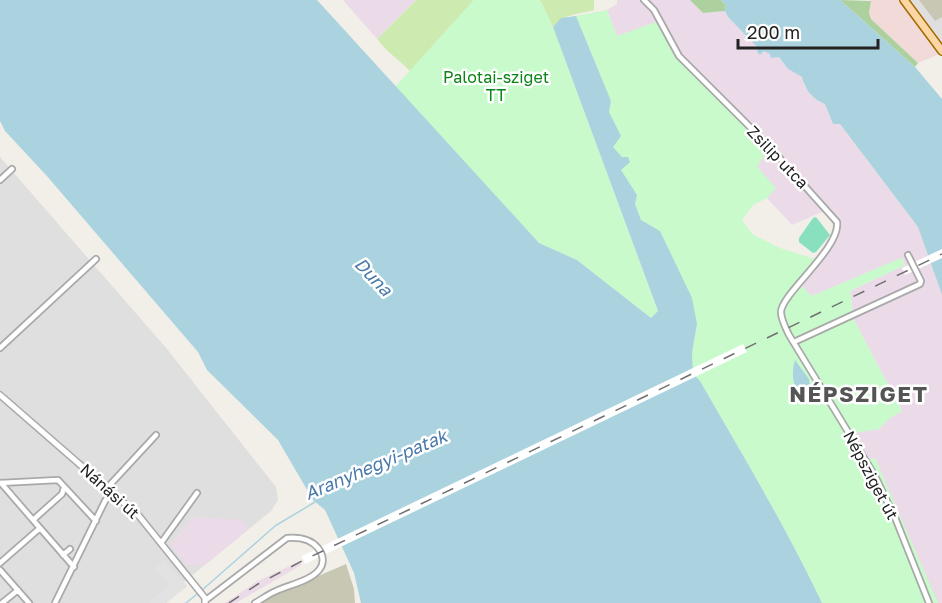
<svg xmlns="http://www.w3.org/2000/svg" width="942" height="603" font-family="'Golos Text',sans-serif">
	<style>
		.residential { fill: #e0dfdf }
		.commercial { fill: #f2dad9 }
		.industrial { fill: #ebdbe8 }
		.construction { fill: #c7c7b4 }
		.grass { fill: #cdebb0 }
		.forest { fill: #add19e }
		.park { fill: #c8facc }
		.pitch { fill: #88e0be }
		.parking { fill: #e2e2e2 }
		.water { fill: #aad3df }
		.pier { fill: #fff }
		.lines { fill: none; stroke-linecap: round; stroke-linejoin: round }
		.stream { stroke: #aad3df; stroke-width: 1.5 }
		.minor-casing { stroke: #a9a9a9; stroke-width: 8 }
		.tertiary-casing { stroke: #a9a9a9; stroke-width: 8 }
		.primary-casing { stroke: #a06b00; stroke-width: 10 }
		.minor { stroke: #fff; stroke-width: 4.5 }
		.tertiary { stroke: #fff; stroke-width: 5 }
		.primary { stroke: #fcd6a4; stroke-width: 7 }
		.rail { stroke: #707070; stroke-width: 1.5; stroke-dasharray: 12 12; stroke-linecap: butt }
		.labels { text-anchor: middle; stroke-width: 5; stroke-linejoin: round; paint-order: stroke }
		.park-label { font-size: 16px; fill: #0c8416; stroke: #fff }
		.street-label { font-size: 16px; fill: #222; stroke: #fff }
		.water-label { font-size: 18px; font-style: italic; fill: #4a7aab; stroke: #fff }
		.district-label { font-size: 22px; font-weight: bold; letter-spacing: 1.5px; fill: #555; stroke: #fff }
	</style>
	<rect width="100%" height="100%" fill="#f2efe9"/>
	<path class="residential" d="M911,0H942V42Z
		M0,157L167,349L276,487L278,500L271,511L184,582L187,586L166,603H0Z"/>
	<path class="commercial" d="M869,0H911L942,42V53L918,63L871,19L869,13L871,1Z"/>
	<path class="industrial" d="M343,0H416L377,39Z
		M617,0H690L703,13L725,11L728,17L758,48L760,55L764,50L779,57L788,69L802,77L804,86L819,102L825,104L833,124H840L918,227L942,295V603H938L935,599L875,458L869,460L855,432L879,429L890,418L902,411L854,320L850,291L905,265L902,258L812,296L798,283L829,240L834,229L831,219L824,211L792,225L767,198L775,187L617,36L607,10L617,4Z
		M192,517L242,520L249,529L205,565H187L171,545Z
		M300,561L301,565L236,603H225L258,581Z"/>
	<path class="construction" d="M919,0H942V17L935,21Z
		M346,564L354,589L355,603H263L272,596Z"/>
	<path class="grass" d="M416,0H474L410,71C398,59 387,52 377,39Z
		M540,0H594V10C580,14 562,14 553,27Z"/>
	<path class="forest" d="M690,0H721L726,5L725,11L703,13Z
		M840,0L871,1L869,13L871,19L918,63L915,67Z"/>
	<path class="park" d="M474,0H540L553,27L658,312L651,318L577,260L539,243L395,87Z
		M607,10L617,36L659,21L679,56L734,112L768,149L757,167L776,188L767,198L753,205L742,220L752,234L780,248L815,259L798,283L812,296L901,258L905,265L850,291L854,320L902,411L890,418L879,429L855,433L868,460L875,458L938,603H822C786,527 742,454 700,381L693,373L692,353L697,324L660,231L641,220L635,204L637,195L620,169L630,162L628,157H622L612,147L620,136L609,112L611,101L576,16Z"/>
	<path class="pitch" d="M816,217L830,235L816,252L813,253L799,242V238L813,218Z"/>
	<path class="parking" d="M164,560L187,586L166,603H148L170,585L155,568Z"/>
	<path class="water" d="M0,0H317L539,243L577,260L651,318L658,311L553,27L561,18L576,16L611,101L609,112L621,136L613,147L622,157H628L630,162L621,170L637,195L635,204L641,220L660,231L692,298L697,324L692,353L693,373L700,381C742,454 786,527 822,603H361L354,573L325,510L313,500L278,440L207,370L198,352L46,175L5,131L0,121Z
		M721,0H840L915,67L942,99V295L918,227L840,124H833L825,104C813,100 804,88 802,77L788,69L779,57L771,58L770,54L764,51L760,55L757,52L758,48L728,17L725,11L726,5Z
		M795,360L809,379L811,393C791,395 791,373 795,360Z"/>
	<path class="pier" d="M942,249V258L905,275L902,268Z
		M743,344L747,352L305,564L302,556Z"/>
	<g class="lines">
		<path class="stream" d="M201,591L275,526L315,502
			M186,603L197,594"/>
		<defs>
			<path id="minor" d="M644,0L654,10L679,56L767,144L837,222C841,248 781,294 781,312C781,320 786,328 789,335L875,476L896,520L929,603
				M0,180L12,169
				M794,342L920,284L921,281L908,255
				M0,348L96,259
				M0,483L58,480L96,521
				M1,483L33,520L62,494L64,488
				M107,488L156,435
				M33,520L74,567
				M161,543L197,493
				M63,555L70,549
				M0,563L40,528
				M0,570L29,603
				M206,600L287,538C298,537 310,538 318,548C323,554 325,563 319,570C310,581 289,585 276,591C269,594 262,599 255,603
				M2,603L18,590
				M55,603L105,501L112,492"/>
			<path id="tertiary" d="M0,395L139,516L205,598V603"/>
			<path id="primary" d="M904,0L942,51"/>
		</defs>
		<use href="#minor" class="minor-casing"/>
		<use href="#tertiary" class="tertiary-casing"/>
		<use href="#primary" class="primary-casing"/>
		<use href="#minor" class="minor"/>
		<use href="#tertiary" class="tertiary"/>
		<use href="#primary" class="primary"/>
		<path class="rail" d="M229,603L258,584L304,560L942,254"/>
	</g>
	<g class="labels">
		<g class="park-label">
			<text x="496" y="83">Palotai-sziget<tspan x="496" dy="18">TT</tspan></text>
		</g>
		<g class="street-label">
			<text transform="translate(778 157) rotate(46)" y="6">Zsilip utca</text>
			<text transform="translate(871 475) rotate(62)" y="6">Népsziget út</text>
			<text transform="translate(110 491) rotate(42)" y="6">Nánási út</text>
		</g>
		<g class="water-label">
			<text transform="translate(373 277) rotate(46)" y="6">Duna</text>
			<text transform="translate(376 465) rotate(-23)" y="6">Aranyhegyi-patak</text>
		</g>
		<g class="district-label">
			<text x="859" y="402">NÉPSZIGET</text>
		</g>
	</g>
	<path d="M738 39v9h140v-9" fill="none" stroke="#222222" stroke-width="3"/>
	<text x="747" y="39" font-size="18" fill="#222222" stroke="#ffffff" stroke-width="4.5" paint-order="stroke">200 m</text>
</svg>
